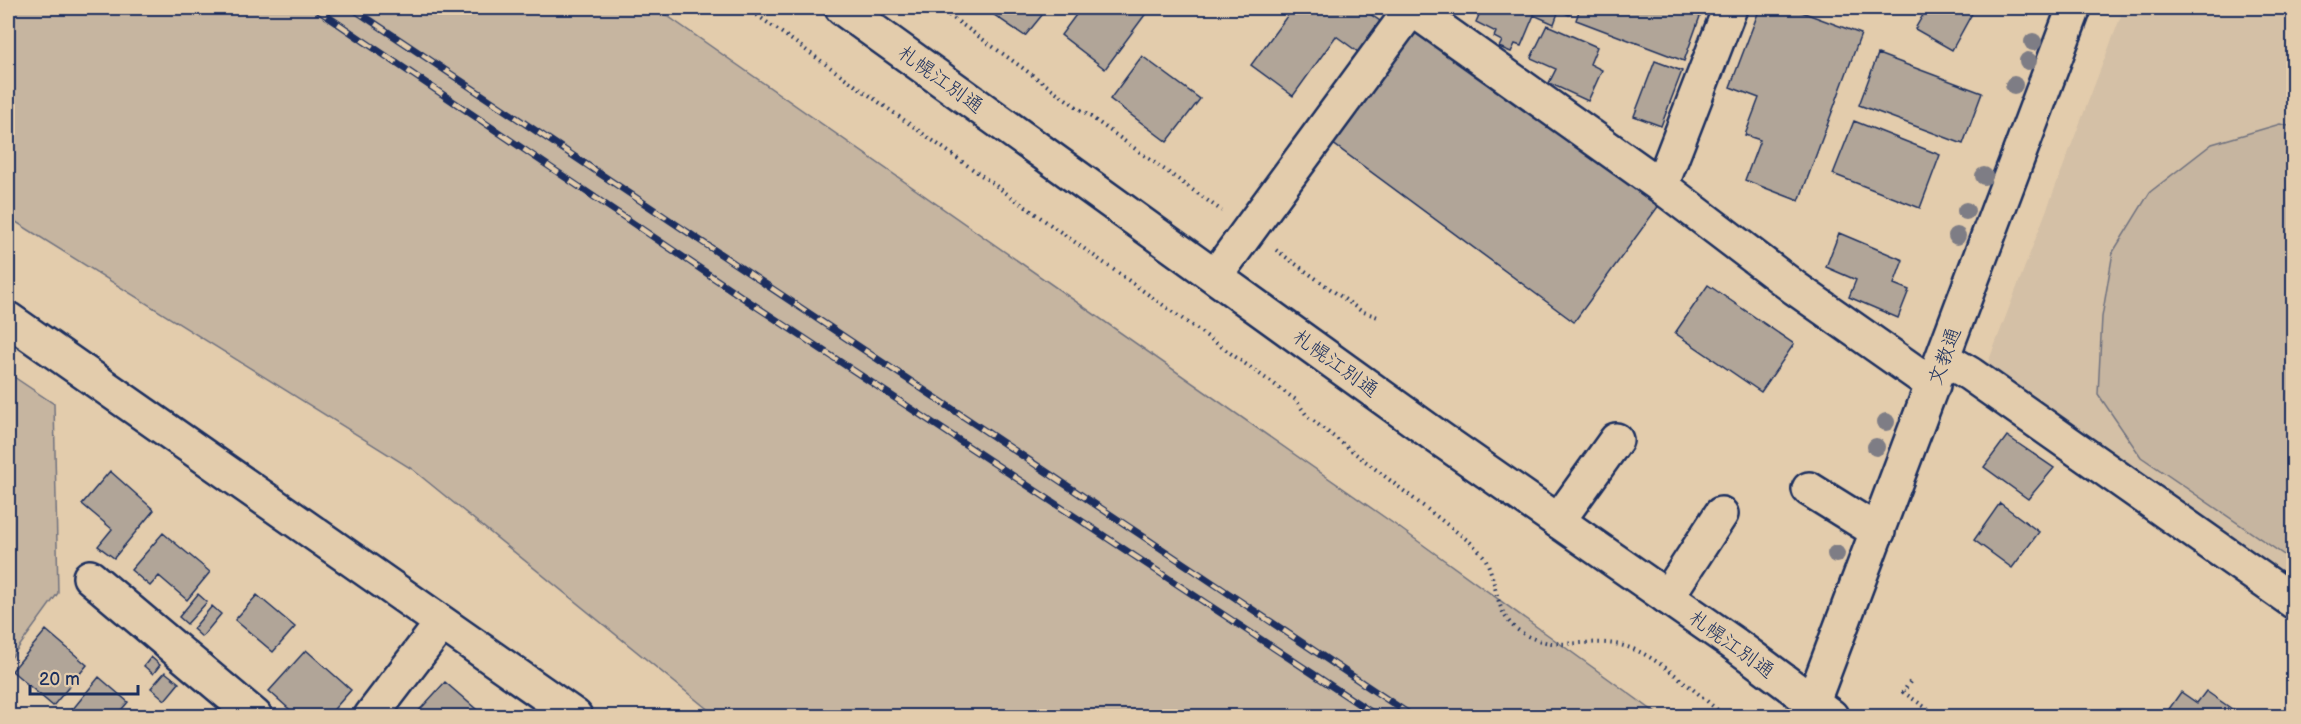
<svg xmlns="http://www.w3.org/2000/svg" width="2301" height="724" font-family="'Balsamiq Sans','Klee One',sans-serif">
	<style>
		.built { fill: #d4c0a6 }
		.green { fill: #c6b5a0; stroke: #70727f; stroke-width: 1.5 }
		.building { fill: #b1a598; stroke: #1b2f5e; stroke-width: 1.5 }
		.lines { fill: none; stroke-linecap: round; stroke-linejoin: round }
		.minor-casing { stroke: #1b2f5e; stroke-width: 38 }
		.highway-casing { stroke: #1b2f5e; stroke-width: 38 }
		.path { stroke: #1b2f5e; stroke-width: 4; stroke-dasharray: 1.5 4.5; stroke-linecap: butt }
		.minor { stroke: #e3ccac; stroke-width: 33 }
		.highway { stroke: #e3ccac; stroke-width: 33 }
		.rail-casing { stroke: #1b2f5e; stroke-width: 7 }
		.rail { stroke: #e3ccac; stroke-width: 4.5; stroke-dasharray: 14; stroke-linecap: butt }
		.tree { fill: #7e7d85 }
		.labels { text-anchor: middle; stroke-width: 4.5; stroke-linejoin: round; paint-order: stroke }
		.street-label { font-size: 20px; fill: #1b2f5e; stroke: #e3ccac }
	</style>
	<rect width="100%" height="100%" fill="#e3ccac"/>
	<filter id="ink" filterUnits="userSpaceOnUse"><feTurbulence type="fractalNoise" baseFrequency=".0167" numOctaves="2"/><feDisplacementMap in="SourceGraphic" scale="12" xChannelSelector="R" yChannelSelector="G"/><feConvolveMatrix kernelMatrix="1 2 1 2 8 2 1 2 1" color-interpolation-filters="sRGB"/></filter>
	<g filter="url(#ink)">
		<path class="built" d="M2124,8H2293V586L1986,368Z"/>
		<path class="green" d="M8,8H656L1397,526L1660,716H716L412,469L8,217Z
			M2280,124L2294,127L2293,561L2141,457L2098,394L2102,317L2113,252L2150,192L2212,144Z
			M8,373L54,404L58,593L8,662Z"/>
		<path class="building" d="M984,8H1045L1047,9L1025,36Z
			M1081,8H1150L1105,69L1061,35Z
			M1293,8H1361L1380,21L1358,52L1336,36L1293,96L1251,65Z
			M1462,8H1572L1569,15L1559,10L1554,24L1534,15L1521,46L1515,44L1511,52L1499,47L1502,41L1494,37L1496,32L1476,22L1479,15Z
			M1580,8H1703L1684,61L1576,20Z
			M1760,8H1791L1861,34L1799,201L1745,180L1760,140L1745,135L1759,98L1730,87Z
			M1927,8H1975L1952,50L1915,29Z
			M1419,25L1660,204L1574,322L1332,143Z
			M1547,25L1597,47L1590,64L1602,70L1588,101L1549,83L1556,69L1531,58Z
			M1878,54L1982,93L1963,144L1859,105Z
			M1142,56L1200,99L1167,142L1110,99Z
			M1655,61L1682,71L1661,126L1634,116Z
			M1854,121L1940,155L1920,208L1833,174Z
			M1839,233L1903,260L1894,284L1909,290L1898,318L1849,297L1856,280L1826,267Z
			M1708,285L1794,344L1761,392L1675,333Z
			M2007,436L2054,468L2028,499L1984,467Z
			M110,471L154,510L114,558L98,546L112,529L82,504Z
			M2000,503L2039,532L2012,568L1974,540Z
			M163,533L210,572L187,600L159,576L150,586L131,570Z
			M198,594L207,602L187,624L179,617Z
			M257,595L295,627L273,652L235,620Z
			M212,606L221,614L202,637L193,629Z
			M46,630L87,665L53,706L12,671Z
			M306,650L351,690L328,716H297L269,691Z
			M151,657L160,665L153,674L144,666Z
			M165,672L179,683L165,700L151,688Z
			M99,677L128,702L116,716H70L68,715Z
			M445,682L484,716L415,715Z
			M2206,691L2242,716H2164L2181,692L2197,703Z"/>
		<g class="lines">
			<defs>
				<path id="minor" d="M1411,8L1661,186L1795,288L1933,385
					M1661,186L1730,8
					M1216,275L1412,8
					M8,319L575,716
					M1943,358L1970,374L2294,602
					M1809,489L1878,532
					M1558,521L1616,440
					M90,577L255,716
					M1667,597L1721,514
					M1812,704L2074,8
					M371,716L442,623"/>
				<path id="highway" d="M842,8L1439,438L1733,643L1831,716"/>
			</defs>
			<use href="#minor" class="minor-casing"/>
			<use href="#highway" class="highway-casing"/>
			<path class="path" d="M747,8L1296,400L1307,416L1471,543C1476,548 1483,554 1486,560C1497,582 1495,610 1514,627C1551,657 1583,635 1624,646C1658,655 1697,694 1725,716
				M939,8L1222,211
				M1276,250L1361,311L1381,318
				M1910,682L1903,692L1938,716"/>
			<use href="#minor" class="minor"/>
			<use href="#highway" class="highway"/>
			<defs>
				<path id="rail" d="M315,8L748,301L1377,716
					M352,8L1412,716"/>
			</defs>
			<use href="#rail" class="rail-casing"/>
			<use href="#rail" class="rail"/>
		</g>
		<g class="tree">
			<circle cx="2033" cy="42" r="9"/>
			<circle cx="2028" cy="61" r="9"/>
			<circle cx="2014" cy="85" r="9"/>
			<circle cx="1984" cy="176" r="9"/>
			<circle cx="1966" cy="211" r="9"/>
			<circle cx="1957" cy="236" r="9"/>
			<circle cx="1886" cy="422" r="9"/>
			<circle cx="1876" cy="447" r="9"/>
			<circle cx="1836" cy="554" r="9"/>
		</g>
	</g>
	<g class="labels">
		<g class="street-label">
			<text transform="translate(941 79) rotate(36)" y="7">札幌江別通</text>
			<text transform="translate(1944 356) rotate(-70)" y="7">文教通</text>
			<text transform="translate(1336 363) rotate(36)" y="7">札幌江別通</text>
			<text transform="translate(1732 644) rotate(36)" y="7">札幌江別通</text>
		</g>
	</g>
	<rect width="2301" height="724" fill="none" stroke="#e3ccac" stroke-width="30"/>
	<rect x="15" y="15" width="2271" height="694" fill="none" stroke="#1b2f5e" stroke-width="2" filter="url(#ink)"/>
	<path d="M30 685v9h108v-9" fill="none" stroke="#1b2f5e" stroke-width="3"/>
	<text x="39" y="685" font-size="18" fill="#1b2f5e" stroke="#e3ccac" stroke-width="4.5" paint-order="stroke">20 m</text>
</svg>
